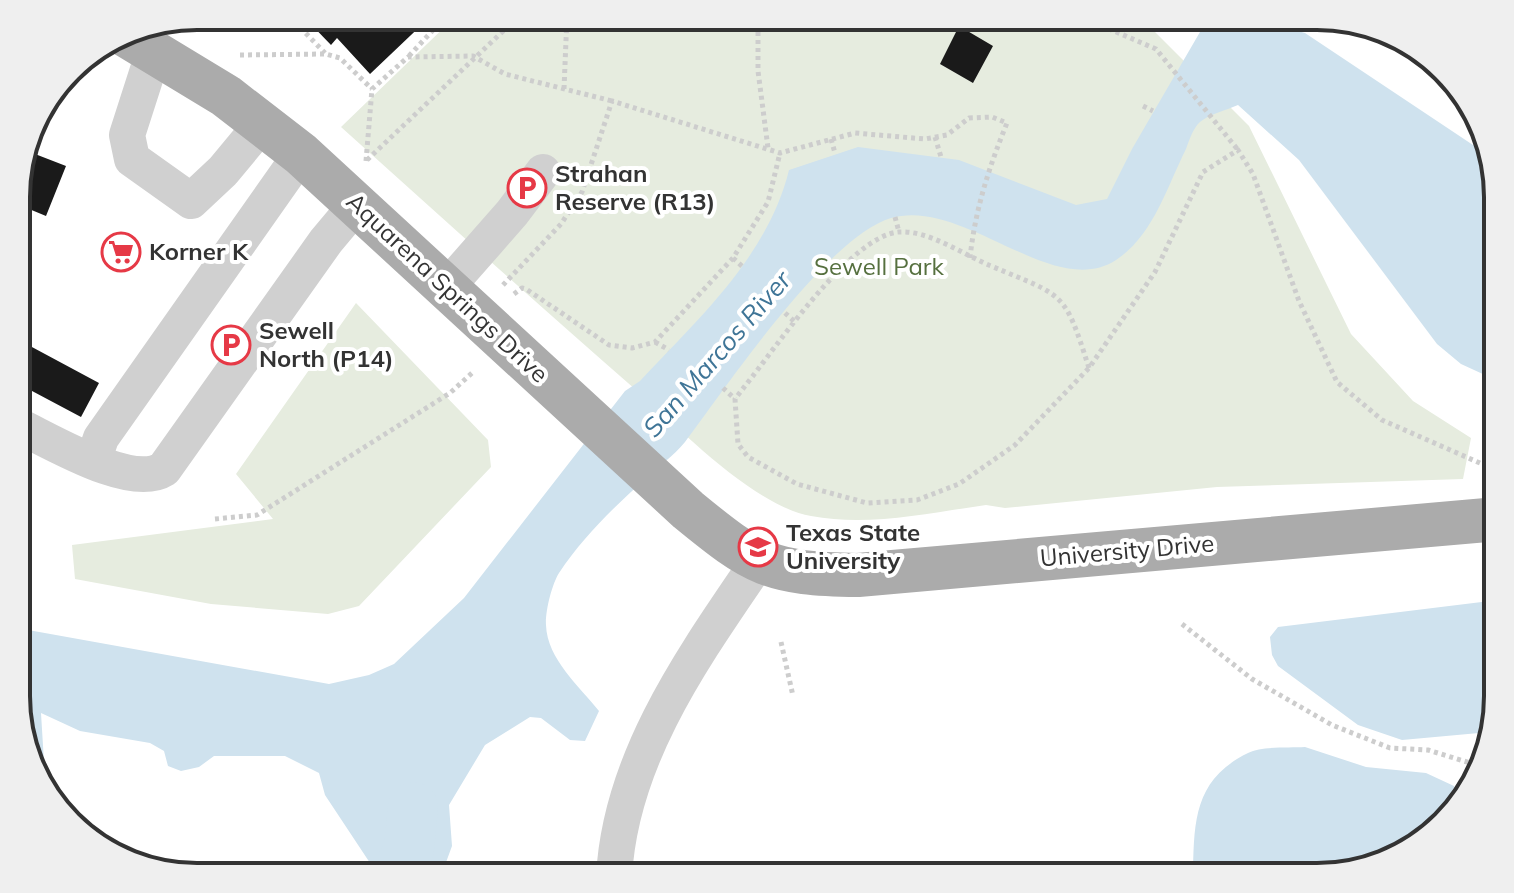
<svg xmlns="http://www.w3.org/2000/svg" width="1514" height="893" font-family="Mulish,sans-serif">
	<style>
		.green { fill: #e6ecdf }
		.water { fill: #cfe2ee }
		.lines { fill: none; stroke-linecap: round; stroke-linejoin: round }
		.river { stroke: #cfe2ee; stroke-width: 50 }
		.building { fill: #1a1a1a }
		.path { stroke: #cdcdcd; stroke-width: 5; stroke-dasharray: 4 4; stroke-linecap: butt }
		.minor { stroke: #d0d0d0; stroke-width: 36 }
		.major { stroke: #ababab; stroke-width: 44 }
		.labels { text-anchor: middle; stroke-width: 8; stroke-linejoin: round; paint-order: stroke }
		.poi-label { font-size: 24px; font-weight: bold; fill: #333; stroke: #fff; text-anchor: start }
		.park-label { font-size: 24px; fill: #56703f; stroke: #fff }
		.street-label { font-size: 24px; fill: #333; stroke: #fff }
		.water-label { font-size: 26px; font-style: italic; fill: #3f7597; stroke: #fff }
		.rim { fill: none; stroke: #333; stroke-width: 4 }
	</style>
	<rect width="100%" height="100%" fill="#fff"/>
	<path class="green" d="M456,16H1139L1249,126L1351,334L1413,401L1471,438L1463,479L1217,487L1005,508L986,505C929,513 868,527 811,516C754,506 680,429 636,390C536,303 439,215 341,127Z
		M356,303L488,440L491,467L359,606L328,614L211,604L75,579L72,545L273,519L236,474Z"/>
	<path class="water" d="M1198,16H1246L1305,33L1488,155L1498,184V381L1461,364L1437,344L1299,160L1238,105C1227,110 1209,114 1200,122C1193,128 1189,141 1186,149C1167,187 1153,236 1116,260C1053,301 964,197 891,218C827,237 727,386 685,442C674,456 657,467 645,479C613,508 583,537 559,573C552,584 545,612 546,625C547,659 580,687 599,711L585,741L570,740L541,718L530,717L485,745L449,805L452,846L441,876L398,873L370,863L325,795L319,773L285,756H214L199,767L181,771L168,766L164,751L150,743L80,731L41,713L44,762L53,803L46,796L17,720V628L329,684L369,675L394,664L464,598L625,391L640,381C698,319 768,256 789,170L858,147L959,160L1076,205L1107,199L1132,149L1200,32Z
		M1498,600V708L1490,732L1402,740L1358,725L1278,666L1272,655L1270,637L1278,627Z
		M1305,747L1366,767L1426,773L1454,786L1455,806L1408,853L1329,877H1193C1194,823 1193,780 1248,753C1262,746 1289,748 1305,747Z"/>
	<g class="lines">
		<path class="river" d="M395,877L409,849L413,807"/>
	</g>
	<path class="building" d="M303,16H431L370,74L337,38L331,45Z
		M959,26L993,46L973,83L940,64Z
		M35,154L66,166L46,216L17,204Z
		M17,339L99,383L81,417L17,383Z"/>
	<g class="lines">
		<path class="path" d="M289,16L325,53
			M758,16V71L768,148
			M1079,16L1156,49L1238,150
			M240,55L326,54L340,58L372,89
			M409,56L446,16
			M564,89L567,16
			M1143,106L1153,111
			M935,137L941,157
			M831,139L835,153
			M367,160L519,16
			M366,161L372,89L408,57L473,56L505,74L612,101
			M895,217L899,232
			M733,258L743,267
			M503,285L561,224L582,192L612,101L780,153L855,133L925,139L947,135L969,118L992,117L1007,123C989,167 975,210 970,258
			M514,294L522,288L526,289L609,345L632,348L655,342L733,258L768,202L780,153
			M785,313L796,323
			M655,342L669,350
			M1089,368C1064,290 1065,297 991,266C964,255 929,230 899,232C851,235 775,349 745,386L735,399L738,444L748,457L797,484L867,503L917,500L959,484L1015,445L1089,368L1155,272L1203,172L1238,150L1253,174L1299,301L1337,382L1382,420L1498,471
			M723,388L735,399
			M215,519L257,515L450,393L472,373
			M1182,624L1252,679L1332,725L1390,748L1428,750L1480,766
			M781,642L793,696"/>
		<path class="minor" d="M154,51L127,135L132,159L191,201L223,171L262,124
			M448,286L512,213L543,172
			M17,425C51,441 131,490 164,469L326,241L357,204
			M93,461L101,438L301,154
			M614,877C620,758 694,656 758,562"/>
		<path class="major" d="M122,33L226,96L301,154L688,510C755,565 770,574 858,575L1498,519"/>
	</g>
	<defs>
		<symbol id="parking-ring" viewBox="-11 -11 22 22"><circle r="9.5" fill="#fff" stroke="#e63946" stroke-width="1.5"/><path d="M-3.5-5.5H1a3.5 3.5 0 0 1 0 7H-1V5.5H-3.5ZM-1-3.4V-.6H.8a1.4 1.4 0 0 0 0-2.8Z" fill="#e63946"/></symbol>
		<symbol id="supermarket-ring" viewBox="-11 -11 22 22"><circle r="9.5" fill="#fff" stroke="#e63946" stroke-width="1.5"/><path d="M-6-5.5h2.5l.6 2H6L4.5 2H-2.5L-4.4-4H-6ZM-1.5 3.2a1.3 1.3 0 1 0 .1 0ZM3 3.2a1.3 1.3 0 1 0 .1 0Z" fill="#e63946"/></symbol>
		<symbol id="university-ring" viewBox="-11 -11 22 22"><circle r="9.5" fill="#fff" stroke="#e63946" stroke-width="1.5"/><path d="M0-5L7-2L0 1L-7-2ZM-4 1L0 2.5L4 1V4Q0 6-4 4Z" fill="#e63946"/></symbol>
	</defs>
	<g fill-rule="evenodd">
		<use href="#parking-ring" x="505" y="166" width="44" height="44"/>
		<use href="#supermarket-ring" x="99" y="230" width="44" height="44"/>
		<use href="#parking-ring" x="209" y="323" width="44" height="44"/>
		<use href="#university-ring" x="736" y="525" width="44" height="44"/>
	</g>
	<g class="labels">
		<g class="poi-label">
			<text x="555" y="182">Strahan<tspan x="555" dy="28">Reserve (R13)</tspan></text>
			<text x="149" y="260">Korner K</text>
			<text x="259" y="339">Sewell<tspan x="259" dy="28">North (P14)</tspan></text>
			<text x="786" y="541">Texas State<tspan x="786" dy="28">University</tspan></text>
		</g>
		<g class="park-label">
			<text x="879" y="275">Sewell Park</text>
		</g>
		<g class="street-label">
			<text transform="translate(447 288) rotate(43)" y="8">Aquarena Springs Drive</text>
			<text transform="translate(1127 551) rotate(-5)" y="8">University Drive</text>
		</g>
		<g class="water-label">
			<text transform="translate(717 354) rotate(-49)" y="9">San Marcos River</text>
		</g>
	</g>
	<path d="M0 0H1514V893H0ZM197 30H1317A167 167 0 0 1 1484 197V696A167 167 0 0 1 1317 863H197A167 167 0 0 1 30 696V197A167 167 0 0 1 197 30Z" fill="#efefef" fill-rule="evenodd"/>
	<path class="rim" d="M197 30H1317A167 167 0 0 1 1484 197V696A167 167 0 0 1 1317 863H197A167 167 0 0 1 30 696V197A167 167 0 0 1 197 30Z"/>
</svg>
